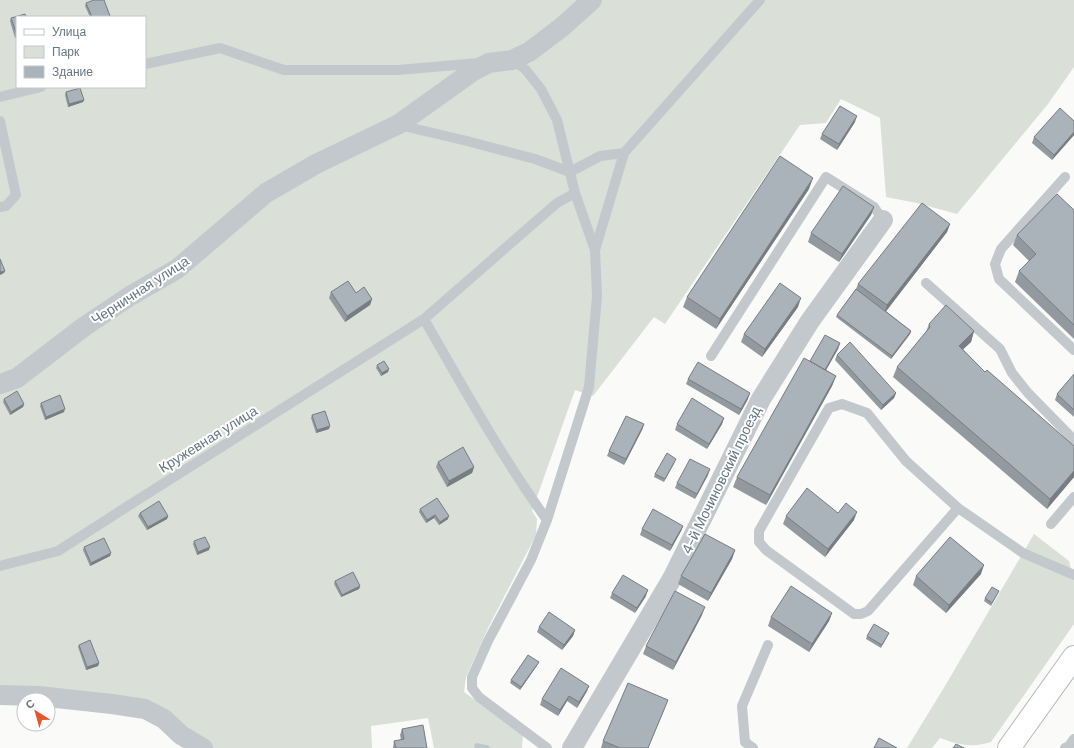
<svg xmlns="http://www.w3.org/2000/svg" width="1074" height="748" font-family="'DM Sans',sans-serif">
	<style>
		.green { fill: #dadfd7; fill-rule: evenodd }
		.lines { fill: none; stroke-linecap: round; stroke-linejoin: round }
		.stream { stroke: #bbc7cb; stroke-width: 5.5 }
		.primary-casing { stroke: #b5babe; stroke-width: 24 }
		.service { stroke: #c3c8cc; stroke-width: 10 }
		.minor { stroke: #c3c8cc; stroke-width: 20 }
		.primary { stroke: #fff; stroke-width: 22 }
		.wall { fill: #929a9f }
		.shaded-wall { fill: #777d82 }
		.building { fill: #aab3b9; stroke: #777d82 }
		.labels { text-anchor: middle; stroke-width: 4; stroke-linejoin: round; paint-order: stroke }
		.street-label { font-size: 14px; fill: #657683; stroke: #fff }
	</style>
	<rect width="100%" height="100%" fill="#fafaf8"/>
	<path class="green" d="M0,0H1074V67L1048,104L957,214L917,203L886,197L880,118L841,99L826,123L800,125L665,324L654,317L593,396L575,390L532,511L537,519L536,535L489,626L466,677L464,692L523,734L522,748H434L428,718L371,726L372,748H211L168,715L0,691ZM17,17H145V87H17Z
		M1034,534L1069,561L1074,581V624L991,742C971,748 959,745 940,738L932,748H907L945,686Z"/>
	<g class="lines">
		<path class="stream" d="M477,746L487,748"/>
		<defs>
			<path id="primary" d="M1009,748L1074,657"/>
		</defs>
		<use href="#primary" class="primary-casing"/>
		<path class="service" d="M512,60L525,69L541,89L557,120L575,193L595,250L597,296L589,387L547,520L531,560L488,641L472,677V688L479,697L547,748
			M145,64L220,48L284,70H398L479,63
			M0,97L41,87
			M0,121L16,195L6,206L0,207
			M399,125L467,141L535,159L570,172L600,156L624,153
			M1065,177L1001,249L995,264L999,279L1074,350
			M595,250L624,153L760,0
			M926,283L1000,349L1012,373L1028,393L1074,440
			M711,356L826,177L874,207L883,220
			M958,508L868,611L861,614H854L766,550L759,542V531L829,408L842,404L867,413L906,461L958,508L1023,553L1074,575
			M547,520C501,456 463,387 424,319L557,203L575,193
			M1051,524L1074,497
			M0,566L58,551L128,506L424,319
			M753,748L745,742L742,706L768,645
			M1065,748L1069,746L1074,739"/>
		<path class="minor" d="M0,384L17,378L85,326L130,296L177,269L266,193L316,164L399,124L473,71L489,63L512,60L529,52L562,27L592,0
			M0,695L38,696L112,704L145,709L164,719L181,735L203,748
			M572,748L673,577L761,399L810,321L883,220"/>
		<use href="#primary" class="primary"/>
	</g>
	<path class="wall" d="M86,3L110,16L109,17H90L85,6Z
		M17,17V37L15,38L10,21L11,18Z
		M66,92L84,100L83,102L68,107L65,95Z
		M1074,121V135L1052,160L1032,143L1034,137Z
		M855,122L837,150L820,139L822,134Z
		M809,189L716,329L683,307L687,297Z
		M874,207L871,215L839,262L808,242L811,233Z
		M1074,210V339L1015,282L1019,271L1029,261L1013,245L1017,235Z
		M950,224L947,232L886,311L911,331L910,334L891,359L836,317L837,315L856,289L858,284Z
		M331,292L356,293L372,299L370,305L345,322L329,298Z
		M798,307L762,357L741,342L744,334Z
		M929,324L974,331L971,342L963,349L985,372L1074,446V477L1047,509L893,377L897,367L926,332Z
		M840,343L838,349L826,370L836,376L832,386L766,505L733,487L737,477L810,361Z
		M837,355L896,393L894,398L881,410L835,360Z
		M377,365L388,372L381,376L376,368Z
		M1074,374V417L1055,400L1057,394Z
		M688,379L748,399L739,415L686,384Z
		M4,399L24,404L23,407L10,415L3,402Z
		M41,403L64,412L45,420L40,406Z
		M312,415L329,429L316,433L311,418Z
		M724,418L722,424L707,449L675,430L677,424Z
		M644,424L642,430L624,465L607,456L609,451Z
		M438,462L474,467L472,473L447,487L436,467Z
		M675,462L664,482L654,477L655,474Z
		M708,475L695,499L675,488L677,483Z
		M420,509L448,519L439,525L434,518L426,523L419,512Z
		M140,513L168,516L167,519L147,530L138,516Z
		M838,513L854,520L825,557L783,524L786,516Z
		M683,526L681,531L670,551L640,535L642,529Z
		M194,541L209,550L197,555L193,544Z
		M84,547L111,553L110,556L90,566L83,550Z
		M735,550L732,559L708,601L678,584L681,576Z
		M981,574L946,613L913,585L916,576Z
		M335,581L360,586L359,589L341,597L334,584Z
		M999,591L991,606L984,601L985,598Z
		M612,593L646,596L635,613L610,598Z
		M832,613L829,621L809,652L768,626L771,617Z
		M702,615L673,670L643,654L646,646Z
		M539,627L575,630L573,636L562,650L537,632Z
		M889,633L881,648L866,639L867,636Z
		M79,645L99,663L98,666L86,670L78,647Z
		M538,664L520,690L510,683L511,680Z
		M589,686L587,691L577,708L567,701L558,716L540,705L542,699Z
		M665,708L648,748H601L603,741Z
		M402,729L427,748H393L394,741L401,740L400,735Z"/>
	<path class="shaded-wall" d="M84,100L83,102L68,107L69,104Z
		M857,116L855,122L837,150L839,144Z
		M1074,132V135L1052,160L1054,155Z
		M813,178L809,189L716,329L720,319Z
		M874,207L871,215L839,262L842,254Z
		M950,224L947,232L884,314L887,305Z
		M5,271L4,273L0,275V272Z
		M801,298L798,307L762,357L765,349Z
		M372,299L370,305L345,322L347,316Z
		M911,331L910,334L891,359L892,356Z
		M974,331L971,342L956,356L959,346Z
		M840,343L838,349L822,377L824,371Z
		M389,369L388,372L381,376L382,373Z
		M836,376L832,386L766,505L770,495Z
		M750,393L748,399L739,415L741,409Z
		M896,393L894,398L881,410L883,405Z
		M24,404L23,407L10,415L11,412Z
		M65,409L64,412L45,420L46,417Z
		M724,418L722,424L707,449L709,444Z
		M644,424L642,430L624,465L626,459Z
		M330,426L329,429L316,433L317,430Z
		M474,467L472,473L447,487L449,481Z
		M710,469L708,475L695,499L697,494Z
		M1074,471V477L1047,509L1050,499Z
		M857,512L854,520L825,557L828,549Z
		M435,515L434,518L426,523L427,520Z
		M168,516L167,519L147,530L148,527Z
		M449,516L448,519L439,525L440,522Z
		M683,526L681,531L670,551L672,545Z
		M210,547L209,550L197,555L198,552Z
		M735,550L732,559L708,601L711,593Z
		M111,553L110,556L90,566L91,563Z
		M984,565L981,574L946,613L949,605Z
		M360,586L359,589L341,597L342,595Z
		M648,590L646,596L635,613L637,608Z
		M705,607L702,615L673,670L676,662Z
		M832,613L829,621L809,652L812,644Z
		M575,630L573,636L562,650L564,645Z
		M539,662L538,664L520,690L521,687Z
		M99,663L98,666L86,670L87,667Z
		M589,686L587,691L577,708L579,702Z
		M569,696L567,701L558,716L560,710Z"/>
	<path class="building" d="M94,0H104L110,16L106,17H92L86,3Z
		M25,14L26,17H17V35L11,18Z
		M80,88L84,100L69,104L66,92Z
		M840,106L857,116L839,144L822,134Z
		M1060,108L1074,121V132L1054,155L1034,137Z
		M780,156L813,178L720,319L687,297Z
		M843,186L874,207L842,254L811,233Z
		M1057,194L1074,210V325L1019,271L1036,254L1017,235Z
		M922,203L950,224L887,305L858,284Z
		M0,259L5,271L0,272Z
		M348,281L356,293L364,287L372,299L347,316L331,292Z
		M780,283L801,298L765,349L744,334Z
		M856,289L911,331L892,356L837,315Z
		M946,305L974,331L959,346L985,372L987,370L1074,446V471L1050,499L897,367L930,327L929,324Z
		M825,335L840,343L825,370L810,361Z
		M850,342L896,393L883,405L837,355Z
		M804,358L836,376L770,495L737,477Z
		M384,361L389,369L382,373L377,365Z
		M698,362L750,393L741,409L688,379Z
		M1074,374V410L1057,394Z
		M17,391L24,404L11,412L4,399Z
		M60,395L65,409L46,417L41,403Z
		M692,398L724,418L709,444L677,424Z
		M325,411L330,426L317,430L312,415Z
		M626,416L644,424L626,459L609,451Z
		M463,447L474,467L449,481L438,462Z
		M667,453L676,459L665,479L655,474Z
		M690,459L710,469L697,494L677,483Z
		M807,488L838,513L846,503L857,512L828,549L786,516Z
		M437,498L449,516L440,522L435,515L427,520L420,509Z
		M159,501L168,516L148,527L140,513Z
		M653,509L683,526L672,545L642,529Z
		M705,534L735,550L711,593L681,576Z
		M205,537L210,547L198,552L194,541Z
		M950,537L984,565L949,605L916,576Z
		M104,538L111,553L91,563L84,547Z
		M353,572L360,586L342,595L335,581Z
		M623,575L648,590L637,608L612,593Z
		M791,586L832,613L812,644L771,617Z
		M992,587L999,591L992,603L985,598Z
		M675,591L705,607L676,662L646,646Z
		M549,612L575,630L564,645L539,627Z
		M874,624L889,633L882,645L867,636Z
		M90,640L99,663L87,667L79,645Z
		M528,655L539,662L521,687L511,680Z
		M561,668L589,686L579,702L569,696L560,710L542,699Z
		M628,683L668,700L648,748H620L603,741Z
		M423,725L427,748H396L394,741L404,739L402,729Z
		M879,738L897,748H874Z
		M956,744L964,748H953Z"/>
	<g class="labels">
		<g class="street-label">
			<text transform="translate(140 290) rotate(-33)" y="5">Черничная улица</text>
			<text transform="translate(208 439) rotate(-32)" y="5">Кружевная улица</text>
			<text transform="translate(721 480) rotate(-64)" y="5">4-й Мочиновский проезд</text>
		</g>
	</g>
	<rect x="16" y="16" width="130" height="72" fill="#ffffff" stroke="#c1c8cd"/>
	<rect x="24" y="29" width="20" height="6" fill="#ffffff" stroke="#c1c8cd"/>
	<text x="52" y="36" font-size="12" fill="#657683">Улица</text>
	<rect x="24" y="46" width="20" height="12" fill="#dadfd7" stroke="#c1c8cd"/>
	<text x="52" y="56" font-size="12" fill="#657683">Парк</text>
	<rect x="24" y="66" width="20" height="12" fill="#aab3b9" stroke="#c1c8cd"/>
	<text x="52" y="76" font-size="12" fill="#657683">Здание</text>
	<g transform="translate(36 712) rotate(323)"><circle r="19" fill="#ffffff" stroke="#c1c8cd"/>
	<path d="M0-3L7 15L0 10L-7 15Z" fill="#e4572e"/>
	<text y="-6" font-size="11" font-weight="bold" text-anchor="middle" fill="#657683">С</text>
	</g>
</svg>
